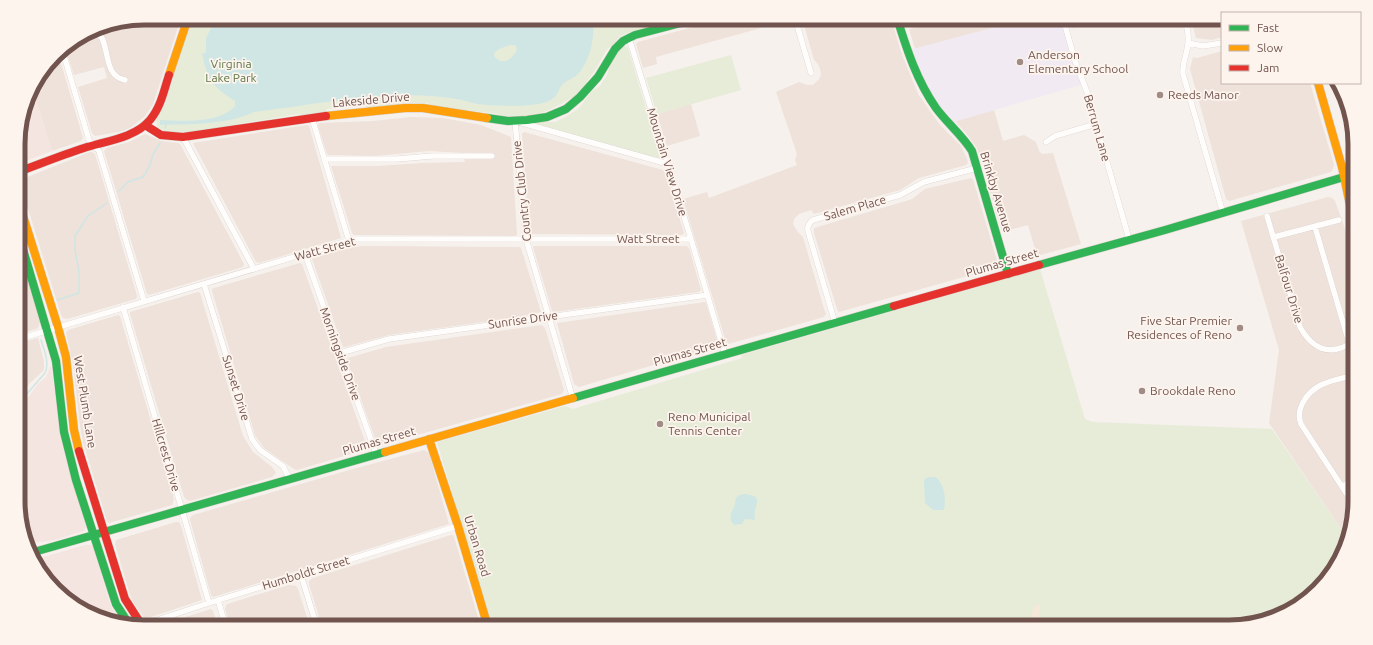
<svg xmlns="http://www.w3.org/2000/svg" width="1373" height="645" font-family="Ubuntu,sans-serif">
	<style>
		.residential { fill: #eee2da }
		.commercial { fill: #f5e5e0 }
		.education { fill: #f1eaf2 }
		.green { fill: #e7ecd8 }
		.sand { fill: #f6e9d7 }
		.water { fill: #cfe6e4; fill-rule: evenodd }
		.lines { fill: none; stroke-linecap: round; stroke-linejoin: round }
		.stream { stroke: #cfe6e4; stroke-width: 1.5 }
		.street-casing { stroke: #d4ccc9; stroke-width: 6 }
		.fast-casing { stroke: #d5ccc8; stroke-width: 9 }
		.slow-casing { stroke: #d5ccc8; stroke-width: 9 }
		.jam-casing { stroke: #d5ccc8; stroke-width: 9 }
		.street { stroke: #fefdfc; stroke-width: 5.5 }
		.fast { stroke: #30b455; stroke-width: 8 }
		.slow { stroke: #ff9f0a; stroke-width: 8 }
		.jam { stroke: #e5322d; stroke-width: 8 }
		.poi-dot { fill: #a08b85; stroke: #fdf4ee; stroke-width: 1.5 }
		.labels { text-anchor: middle; stroke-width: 3.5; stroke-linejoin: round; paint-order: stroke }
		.poi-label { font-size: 12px; fill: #72544e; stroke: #fdf4ee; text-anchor: start }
		.park-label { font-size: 12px; fill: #5e7747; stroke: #fdf4ee }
		.street-label { font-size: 12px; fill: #72544e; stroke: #fdf4ee }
		.rim { fill: none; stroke: #72544e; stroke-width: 5 }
	</style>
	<rect width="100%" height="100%" fill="#f6f1ec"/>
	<path class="residential" d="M144,18H181L153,104L145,116L130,128L119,132L95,136L92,133L78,87L107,78L104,67L74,75L65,47L96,28Z
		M726,18H758L761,28L656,57L657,64L643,68L636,44L638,42Z
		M802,18H891L901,52L918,94L940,125L961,146L967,159L968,162L966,165L919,178L900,190L814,214L811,210L799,214L794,219L793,224L797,231L803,237L824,309L826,314L824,317L728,344L726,342L683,199L707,192L709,198L797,165L795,160L797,154L776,92L799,82L807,85H813L819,79L821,75L820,69L818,64L814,60Z
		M937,18H1029L915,49L909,29L938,22Z
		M1069,18H1110L1072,28Z
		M1191,18H1220L1222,24V37L1212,40L1196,38Z
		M1222,51V83H1310L1334,165L1333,169L1331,172L1229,201L1226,199L1190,69L1193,57L1197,58Z
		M58,53L83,138L81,141L52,151L32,87Z
		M691,104L700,136L667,146L657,114Z
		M994,110L1003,141L1024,135L1036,142L1039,151L1042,154L1053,153L1081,244L1037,256L1028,225L1002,232L977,148L965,132L955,121Z
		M411,117L443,118L481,125L511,137L517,235L515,236L354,235L352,233L331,166H379L424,163L465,162L463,153L429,151L375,156L329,155L327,154L318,126L319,123L373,121Z
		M307,125L309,126L341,238L259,263L256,262L193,143Z
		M524,132L663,170L666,174L684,233L682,235L531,234L529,232L522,134Z
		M145,134L162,141L178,143L180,144L244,264L243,267L149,295L147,294L104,151L107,148L129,142Z
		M90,152H92L95,154L137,296L136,299L67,319L63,318L61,315L20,183V180Z
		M971,178L973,179L998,264L996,268L839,312L837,309L814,233V228L906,201L912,199L925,189Z
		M1328,197L1332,198L1335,201L1343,223L1354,261L1355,501L1348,539L1269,423L1279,350L1241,221Z
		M361,246L519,247L521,248L541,312L512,318L389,335L345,347H343L312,259L343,249Z
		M534,246H686L689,248L701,290L698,292L554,312L552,311L533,247Z
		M19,252L40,322L38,328L36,329L19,334Z
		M300,263L302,264L366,444L365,448L361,451L297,470L294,469L264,448L255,435L212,291V289L214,288Z
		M198,292L200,293L243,436L253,452L272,467L276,473L272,477L190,501L187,500L184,497L130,314V312Z
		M705,302L706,303L718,343V346L579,387L574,384L557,323Z
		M118,315L120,316L174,499L172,505L109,523L107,521L83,442L80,426L73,364L66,333L68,330Z
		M542,325L545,328L564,390L562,394L382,445L377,444L347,360L348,358L386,347Z
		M38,338L44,361V370L29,384L19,397V343Z
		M424,450L429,453L449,524L213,597L211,595L190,520V518L193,515L353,469Z
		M176,522H179L181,526L202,600L145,619L135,605L131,598L115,544L116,540Z
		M451,535H453L454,537L481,627H322L309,584V581L313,578Z
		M289,585L296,586L298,589L310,627H231L225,609L227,604Z
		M211,609L213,611L218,627H154Z"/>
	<path class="commercial" d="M32,87L52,151L18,164V136Z
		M51,365L62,445L86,527L84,531L51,541L39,542L30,545L19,518V410L38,384L46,377Z
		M85,545H91L93,547L111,606L121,622L96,617L44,578L36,559Z"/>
	<path class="education" d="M1029,18H1063L1084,84L950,123L938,110L909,50Z"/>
	<path class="green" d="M193,18H683L627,33L619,37L612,46L607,49L596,69L587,81V85L574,98H571L563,103L547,111L530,116L514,117H506L497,114L466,110L460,111L435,107L427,103H400L394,106L369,108L365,106L327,109L325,112L303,116L299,114L238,124L235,127C219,129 168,139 157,126L156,120L165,104L189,26Z
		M623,46H625L628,48L660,155L659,158L657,159L532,124V122H555L567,116L579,108L583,103L586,98L593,90L599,87L607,75L610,64L617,51Z
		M731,55L741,90L657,114L646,78Z
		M1040,269L1085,419L1093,422L1272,429L1348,539L1345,549L1329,578L1299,606L1237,627H491L437,442L565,406L573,409L742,358L741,355Z"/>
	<path class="sand" d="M1038,604L1040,605C1041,610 1037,619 1038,627H1033C1031,618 1030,610 1038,604Z"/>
	<path class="water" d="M216,18H593C595,36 591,61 577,75C573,79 566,80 562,85C557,91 559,96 549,101C533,108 496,106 477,104C472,103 467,101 462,100C393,87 322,104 254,112C228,125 188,124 160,125V120C182,121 219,124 235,106V101C213,87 208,81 202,54L206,52V38ZM510,45H513L516,46L517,50C512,59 503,67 494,56L495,52L499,49Z
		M931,477H936C945,486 946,498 944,510H933L925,503L924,481L926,478Z
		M745,494C758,496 759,497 755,510C754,513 755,517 755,520L745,519L742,524L734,525C727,517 732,513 735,504C735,504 736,498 736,498C738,495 742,494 745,494Z"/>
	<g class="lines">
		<path class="stream" d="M165,128L166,125
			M119,191L128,182L143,177L150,165L153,154L160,143
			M57,300L79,293V272L75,250V236L88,216L107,203
			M19,403L45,373C50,363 44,350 41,340"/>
		<defs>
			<path id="street" d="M795,18L811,73
				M1063,18L1075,61L1087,92L1129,239
				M1184,18C1187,26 1189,34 1188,43C1187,55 1182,62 1183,74L1223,213
				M92,30C95,32 100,35 102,38C109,53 105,76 125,80
				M629,38L691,239L725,355
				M1188,43L1203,46L1222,43
				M62,49L89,140L99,151L144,301
				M312,118L349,241
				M183,137L254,269
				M1046,142L1055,136L1096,124
				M325,159H397L432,156H492
				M1267,216L1300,327C1308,341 1320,353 1337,349C1345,347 1349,345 1353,339H1355
				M1315,227L1355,363
				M1274,237L1339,220
				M305,254L376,454
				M204,284L252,439L260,450L283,466L289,478
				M123,307L209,603
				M835,323L808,231C807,226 809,223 813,220L900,195L924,182L977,168
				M19,339L354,239H691
				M340,353L389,339L708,295
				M573,399L526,239L515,121L668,164
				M1342,486L1355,482
				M1354,505L1301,424C1295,409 1307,392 1321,385C1331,380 1344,378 1355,375
				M301,575L317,627
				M218,600L226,627
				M154,621L209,603L458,526"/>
			<path id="fast" d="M897,18C907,50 917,81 936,108C947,123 962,135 972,151L1008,274
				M487,118L508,121L527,120L547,117L566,109L580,97L598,77L615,49L623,41L635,35L700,18
				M19,236L56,361L64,432L76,480L116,604L129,624
				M1039,265L1165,230L1354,174
				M573,398L894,306
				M34,552L385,452"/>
			<path id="slow" d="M169,75L188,18
				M1318,83L1342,167L1354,224
				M326,116L405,108H423L487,118
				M18,200L58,327L66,357L74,430L79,451
				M429,439L458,526L488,627
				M385,452L573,398"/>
			<path id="jam" d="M145,125L161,135L183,137L326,116
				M18,172C40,164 62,155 84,148C106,141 135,138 150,120C161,107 164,90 169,75
				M894,306L1039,265
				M79,451L125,599L143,627"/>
		</defs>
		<use href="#street" class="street-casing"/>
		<use href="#fast" class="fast-casing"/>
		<use href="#slow" class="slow-casing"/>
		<use href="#jam" class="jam-casing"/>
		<use href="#street" class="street"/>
		<use href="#fast" class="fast"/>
		<use href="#slow" class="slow"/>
		<use href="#jam" class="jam"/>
	</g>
	<g class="poi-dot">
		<circle cx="1020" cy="62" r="4"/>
		<circle cx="1160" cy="95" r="4"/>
		<circle cx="1240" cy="328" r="4"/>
		<circle cx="1142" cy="391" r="4"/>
		<circle cx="660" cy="424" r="4"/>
	</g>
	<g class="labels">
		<g class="poi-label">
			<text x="1028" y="59">Anderson<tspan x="1028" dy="14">Elementary School</tspan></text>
			<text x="1168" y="99">Reeds Manor</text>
			<text x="1232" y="325" text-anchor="end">Five Star Premier<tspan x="1232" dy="14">Residences of Reno</tspan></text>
			<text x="1150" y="395">Brookdale Reno</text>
			<text x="668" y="421">Reno Municipal<tspan x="668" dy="14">Tennis Center</tspan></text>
		</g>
		<g class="park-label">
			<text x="231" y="68">Virginia<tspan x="231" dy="14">Lake Park</tspan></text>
		</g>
		<g class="street-label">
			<text transform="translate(371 100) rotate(-5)" y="4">Lakeside Drive</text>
			<text transform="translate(1097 128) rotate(74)" y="4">Berrum Lane</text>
			<text transform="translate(667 162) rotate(73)" y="4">Mountain View Drive</text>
			<text transform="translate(522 191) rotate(-96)" y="4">Country Club Drive</text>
			<text transform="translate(996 192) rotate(73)" y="4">Brinkby Avenue</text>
			<text transform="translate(855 208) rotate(-16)" y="4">Salem Place</text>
			<text x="648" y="243">Watt Street</text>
			<text transform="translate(325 249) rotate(-15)" y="4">Watt Street</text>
			<text transform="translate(1002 263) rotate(-16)" y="4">Plumas Street</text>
			<text transform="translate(1289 289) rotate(73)" y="4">Balfour Drive</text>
			<text transform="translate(523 320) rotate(-8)" y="4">Sunrise Drive</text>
			<text transform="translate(690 352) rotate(-16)" y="4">Plumas Street</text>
			<text transform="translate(340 354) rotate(70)" y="4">Morningside Drive</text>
			<text transform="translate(236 388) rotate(73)" y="4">Sunset Drive</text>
			<text transform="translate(85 402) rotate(81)" y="4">West Plumb Lane</text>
			<text transform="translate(379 441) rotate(-16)" y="4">Plumas Street</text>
			<text transform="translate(166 455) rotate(74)" y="4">Hillcrest Drive</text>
			<text transform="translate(477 546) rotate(73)" y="4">Urban Road</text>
			<text transform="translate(306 573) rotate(-17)" y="4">Humboldt Street</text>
		</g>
	</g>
	<path d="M0 0H1373V645H0ZM144 25H1229A119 119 0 0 1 1348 144V501A119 119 0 0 1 1229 620H144A119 119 0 0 1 25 501V144A119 119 0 0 1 144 25Z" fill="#fdf4ee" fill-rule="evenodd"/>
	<path class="rim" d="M144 25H1229A119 119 0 0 1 1348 144V501A119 119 0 0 1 1229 620H144A119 119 0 0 1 25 501V144A119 119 0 0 1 144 25Z"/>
	<rect x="1221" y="12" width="140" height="72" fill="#fdf4ee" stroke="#c5b4ae"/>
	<rect x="1229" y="25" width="20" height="6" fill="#30b455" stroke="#c5b4ae"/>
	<text x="1257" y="32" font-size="12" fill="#72544e">Fast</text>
	<rect x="1229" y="45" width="20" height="6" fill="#ff9f0a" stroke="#c5b4ae"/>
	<text x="1257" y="52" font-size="12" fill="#72544e">Slow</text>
	<rect x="1229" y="65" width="20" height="6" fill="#e5322d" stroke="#c5b4ae"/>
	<text x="1257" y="72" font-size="12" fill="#72544e">Jam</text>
</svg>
